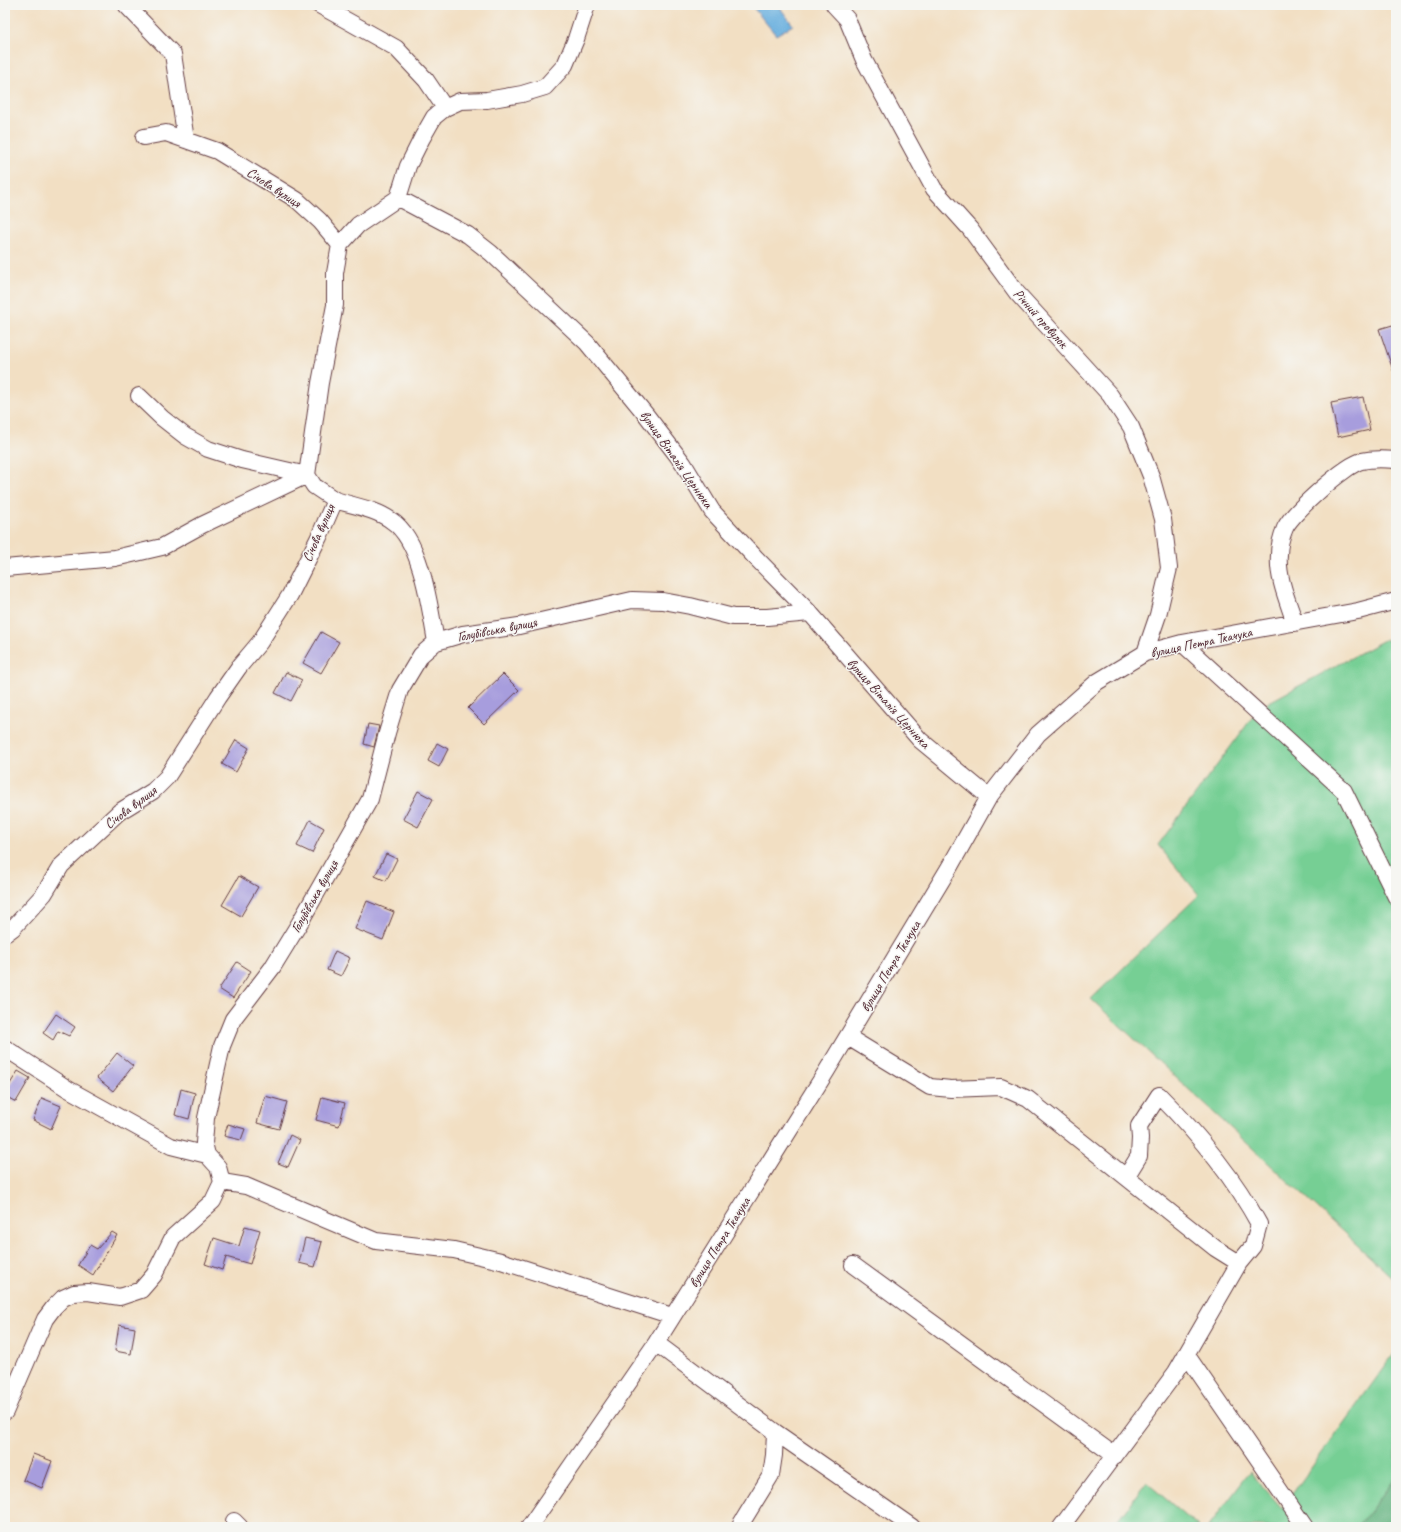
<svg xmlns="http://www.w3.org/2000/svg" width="1401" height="1532" font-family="Caveat,sans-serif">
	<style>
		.green { fill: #76cf94; stroke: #607760 }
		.forest { fill: #60b27e; stroke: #556854 }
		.water { fill: #66aede; stroke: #586684 }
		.building { fill: #a79ddd }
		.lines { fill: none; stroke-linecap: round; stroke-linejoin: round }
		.minor-casing { stroke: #633c42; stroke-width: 18 }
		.minor { stroke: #fff; stroke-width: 16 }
		.labels { text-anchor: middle; stroke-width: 3; stroke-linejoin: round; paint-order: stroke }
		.street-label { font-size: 14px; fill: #4a1f2b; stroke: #f6f6f2 }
	</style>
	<rect width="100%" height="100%" fill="#f6f6f2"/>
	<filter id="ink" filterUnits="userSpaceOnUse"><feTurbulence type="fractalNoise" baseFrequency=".025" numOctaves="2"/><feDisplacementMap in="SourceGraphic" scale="8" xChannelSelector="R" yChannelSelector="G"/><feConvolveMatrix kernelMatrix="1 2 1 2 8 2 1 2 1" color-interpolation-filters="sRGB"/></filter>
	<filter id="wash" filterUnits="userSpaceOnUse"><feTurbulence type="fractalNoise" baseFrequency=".012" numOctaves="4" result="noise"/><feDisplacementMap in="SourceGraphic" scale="16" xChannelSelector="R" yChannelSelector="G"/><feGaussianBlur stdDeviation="0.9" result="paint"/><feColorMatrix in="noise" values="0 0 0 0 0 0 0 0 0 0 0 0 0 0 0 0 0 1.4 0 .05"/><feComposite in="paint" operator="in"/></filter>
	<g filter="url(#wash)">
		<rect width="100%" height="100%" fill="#f2dfc3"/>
		<path class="green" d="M1386,639L1396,652V1281L1091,999L1199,895L1158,845L1260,707Z
			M1396,1351V1477L1359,1526L1360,1527H1208L1250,1472L1282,1508Z
			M1146,1482L1199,1527H1112Z"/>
		<path class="forest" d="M1396,1477V1521L1390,1527H1360L1359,1526Z"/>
		<path class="water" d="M751,5H778L793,25L776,35Z"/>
		<g id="blocks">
			<path class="building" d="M1396,324V372L1394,373L1379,329Z
				M1363,397L1370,430L1338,437L1331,403Z
				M321,632L339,642L321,673L303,663Z
				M286,672L302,680L291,701L275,693Z
				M503,674L519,690L484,724L468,708Z
				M368,724L379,726L374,747L364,744Z
				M236,740L249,748L236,772L222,764Z
				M437,743L448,749L439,767L428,761Z
				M418,791L433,799L418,827L403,819Z
				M310,820L324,828L312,853L297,846Z
				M386,854L397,859L386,881L375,876Z
				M239,876L258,887L241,916L222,905Z
				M367,901L394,912L383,940L355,929Z
				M335,951L350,958L341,976L327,970Z
				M237,962L251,971L233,998L219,989Z
				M56,1014L75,1027L69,1036L58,1031L53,1040L43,1033Z
				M117,1053L133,1066L113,1091L97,1078Z
				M18,1071L30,1078L16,1102L5,1096V1092Z
				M181,1089L195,1093L189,1119L175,1115Z
				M265,1096L287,1102L279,1129L257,1123Z
				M322,1097L345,1103L339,1126L316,1120Z
				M42,1098L61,1106L51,1129L33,1120Z
				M228,1124L245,1129L241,1140L224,1136Z
				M290,1135L300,1140L288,1167L278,1163Z
				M245,1226L260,1230L250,1264L226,1257L222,1270L205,1264L214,1238L239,1246Z
				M112,1232L117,1235L93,1275L78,1265L90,1245L97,1249Z
				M305,1238L322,1242L315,1267L299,1263Z
				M119,1325L135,1328L131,1354L115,1351Z
				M33,1454L52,1461L42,1488L23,1480Z"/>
		</g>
	</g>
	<g filter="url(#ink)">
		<use href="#blocks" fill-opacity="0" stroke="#633c42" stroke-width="1"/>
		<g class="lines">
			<defs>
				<path id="minor" d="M126,5L173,54L186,140
					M319,5L396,48L426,80L445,108
					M834,5L847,19L864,60L934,189L970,229L1017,293L1110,395L1131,427L1151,476L1163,519L1169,568L1158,615L1145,653
					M398,198L408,166L422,138L434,117L445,108L460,101L487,100L522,94L545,87L565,65L576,39L587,5
					M340,245L358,225L398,198L468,235L491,253L587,343L647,416L683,463L712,511L755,557L810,613L920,740L989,797
					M139,396L162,418L185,436L208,449L242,460L307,475
					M335,500C354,506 376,509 392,521C422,541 430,609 436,642
					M5,568L115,558L162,547L202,525L307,475
					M1295,623C1288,602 1277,577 1279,555C1279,547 1282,535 1285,528C1292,513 1346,464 1362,461C1373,458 1385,459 1396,460
					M1182,643L1344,791L1396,897
					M5,934L13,928L44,894L61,866L119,812L153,791L167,777L218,697L239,667L260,642L290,595L319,537L335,500L314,486L307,475L320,383L335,305V273L340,245L320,221L297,200L217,151L166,133L144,137
					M848,1037L930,1087L951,1089L1001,1087L1028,1099L1215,1248L1239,1263L1176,1372L1061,1527
					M5,1048L68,1089L171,1146L207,1155
					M1126,1177L1139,1156L1140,1138L1139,1126L1159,1095C1197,1133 1233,1176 1259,1224L1253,1246L1239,1263
					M222,1182L246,1186L376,1241L454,1250L501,1261L672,1316
					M853,1265L1114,1455
					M656,1343L775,1432L774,1455L771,1475L739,1527
					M1186,1354L1305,1527
					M5,1412L45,1319L54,1307L63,1298L74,1293L88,1292L120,1297L141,1290L154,1275L173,1237L213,1201L222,1182L218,1167L207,1155L204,1143L206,1118L222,1046L233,1019L272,968L299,924L370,799L387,733L400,690L421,655L436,642L463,634L519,626L632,600L663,601L690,606L733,617H767L810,613
					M775,1432L912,1527
					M234,1521L240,1527
					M529,1527L656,1343L826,1072L949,868L989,797L1038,734L1097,682L1145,653L1182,643L1358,611L1396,601"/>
			</defs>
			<use href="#minor" class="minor-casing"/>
			<use href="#minor" class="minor"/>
		</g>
	</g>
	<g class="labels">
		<g class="street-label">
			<text transform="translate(274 187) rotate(33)" y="5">Січова вулиця</text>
			<text transform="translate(1041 318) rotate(48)" y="5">Річний провулок</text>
			<text transform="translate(677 459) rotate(55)" y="5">вулиця Віталія Цернюка</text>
			<text transform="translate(318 533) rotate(-66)" y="5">Січова вулиця</text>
			<text transform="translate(497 629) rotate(-11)" y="5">Голубівська вулиця</text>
			<text transform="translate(1201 642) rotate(-12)" y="5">вулиця Петра Ткачука</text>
			<text transform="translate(889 703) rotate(48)" y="5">вулиця Віталія Цернюка</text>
			<text transform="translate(130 807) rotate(-37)" y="5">Січова вулиця</text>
			<text transform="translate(314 896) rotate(-60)" y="5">Голубівська вулиця</text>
			<text transform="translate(890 966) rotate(-59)" y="5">вулиця Петра Ткачука</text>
			<text transform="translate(719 1242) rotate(-58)" y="5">вулиця Петра Ткачука</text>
		</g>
	</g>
	<rect width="1401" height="1532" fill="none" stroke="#f6f6f2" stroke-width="20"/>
</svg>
